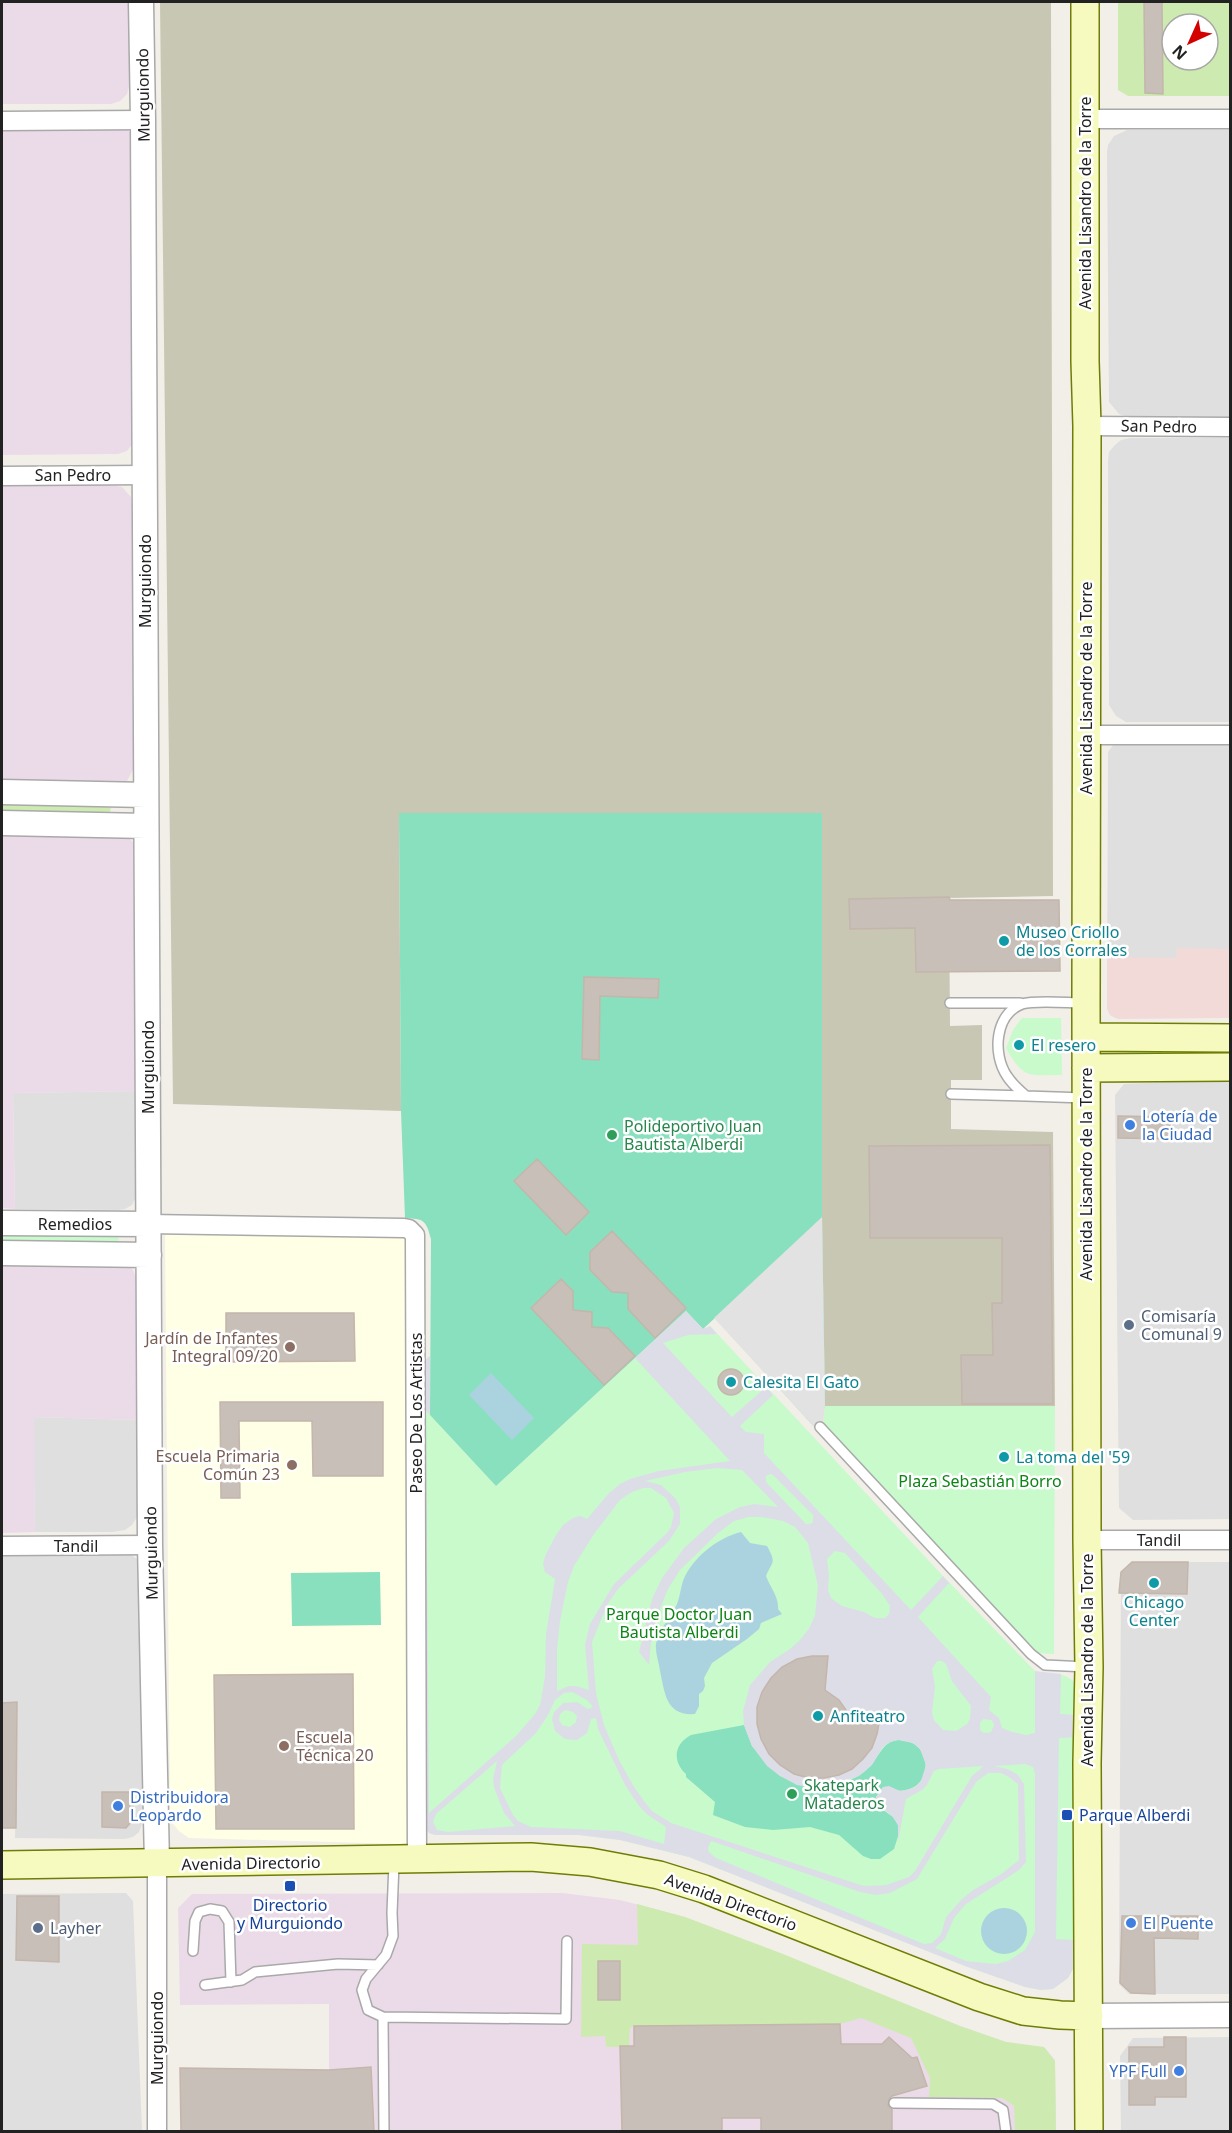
<svg xmlns="http://www.w3.org/2000/svg" width="1232" height="2133" font-family="'Noto Sans',sans-serif">
	<style>
		.residential { fill: #e0dfdf }
		.commercial { fill: #f2dad9 }
		.industrial { fill: #ebdbe8 }
		.education { fill: #ffffe5 }
		.construction { fill: #c7c7b4 }
		.grass { fill: #cdebb0; fill-rule: evenodd }
		.park { fill: #c8facc }
		.pitch { fill: #88e0be }
		.parking { fill: #e2e2e2 }
		.plaza { fill: #dddde8; fill-rule: evenodd }
		.water { fill: #aad3df }
		.building { fill: #c7bfb8; stroke: #c4b6ab; stroke-width: 1.5 }
		.lines { fill: none; stroke-linecap: round; stroke-linejoin: round }
		.service-casing { stroke: #a9a9a9; stroke-width: 12 }
		.minor-casing { stroke: #a9a9a9; stroke-width: 21 }
		.tertiary-casing { stroke: #a9a9a9; stroke-width: 27 }
		.secondary-casing { stroke: #707d05; stroke-width: 30 }
		.service { stroke: #fff; stroke-width: 9 }
		.minor { stroke: #fff; stroke-width: 18 }
		.tertiary { stroke: #fff; stroke-width: 24 }
		.secondary { stroke: #f7fabf; stroke-width: 27 }
		.culture-dot { fill: #0f9aa8; stroke: #fff; stroke-width: 2 }
		.shop-dot { fill: #3f7fe0; stroke: #fff; stroke-width: 2 }
		.leisure-dot { fill: #2e9e5b; stroke: #fff; stroke-width: 2 }
		.service-dot { fill: #5c6f8a; stroke: #fff; stroke-width: 2 }
		.education-dot { fill: #8d6e63; stroke: #fff; stroke-width: 2 }
		.transit-dot { fill: #1a4fb4; stroke: #fff; stroke-width: 2 }
		.labels { text-anchor: middle; stroke-width: 5; stroke-linejoin: round; paint-order: stroke }
		.street-label { font-size: 16px; fill: #222; stroke: #fff }
		.culture-label { font-size: 16px; fill: #0d838f; stroke: #fff; text-anchor: start }
		.shop-label { font-size: 16px; fill: #366cbe; stroke: #fff; text-anchor: start }
		.leisure-label { font-size: 16px; fill: #27864d; stroke: #fff; text-anchor: start }
		.service-label { font-size: 16px; fill: #4e5e75; stroke: #fff; text-anchor: start }
		.education-label { font-size: 16px; fill: #785e54; stroke: #fff; text-anchor: end }
		.park-label { font-size: 16px; fill: #0c8416; stroke: #fff }
		.transit-label { font-size: 16px; fill: #164399; stroke: #fff; text-anchor: start }
	</style>
	<rect width="100%" height="100%" fill="#f2efe9"/>
	<path class="residential" d="M1127,130H1230V418H1130L1119,414L1109,402L1107,152L1108,145L1114,136Z
		M1130,438H1230V722H1126L1116,716L1109,705L1108,462L1109,452L1115,445L1121,440Z
		M1230,737V1018H1115L1110,1015L1107,1008L1108,752L1116,741Z
		M1230,1079V1519L1133,1520L1119,1508L1115,1095L1124,1084Z
		M136,1091L137,1195L132,1205L125,1209L118,1210L15,1209L13,1093Z
		M33,1417L140,1420L139,1514L132,1525L125,1530L113,1532H35Z
		M2,1549L127,1551L139,1561L142,1567V1824L139,1832L133,1837L125,1839L15,1838L17,1703H2Z
		M1133,1562H1230V1994H1129L1119,1984L1121,1573Z
		M126,1893L133,1901L142,2131H2V1894Z
		M1230,2037V2131H1121L1120,2056L1133,2038Z"/>
	<path class="commercial" d="M1177,948L1230,949V1018L1118,1019L1110,1015L1107,1008V957L1176,958Z"/>
	<path class="industrial" d="M2,2H128L130,84L127,94L120,101L111,104H2Z
		M2,123L123,124L132,135L136,439L127,451L118,454L2,455Z
		M2,486L113,485L122,487L131,497L133,513L134,768L127,781L120,785L2,784Z
		M2,831L124,834L133,842L136,848V1091L13,1093L15,1209L2,1208Z
		M2,1262L129,1266L133,1270L137,1280L140,1420L34,1417L35,1532L2,1533Z
		M562,1893L620,1900L685,1917L960,2026L1006,2042L1045,2048L1055,2060L1056,2131H374L371,2067L329,2070V2004L180,2005L178,1908L192,1894Z"/>
	<path class="education" d="M165,1233L397,1236L407,1240L411,1842L401,1844L189,1838L179,1831L170,1820Z"/>
	<path class="construction" d="M160,2H1051L1053,896L949,898L950,1026L982,1025V1080H951V1129L1053,1132L1055,1406H825L822,1217V813H399L401,1111L173,1104Z"/>
	<path class="grass" d="M1118,2H1144L1145,93L1163,94L1162,2H1230V96H1128L1118,90ZM1172,24H1208V60H1172Z
		M2,799L111,806L110,812L107,815L2,814Z
		M637,1904L685,1917L783,1954L960,2026L1006,2042L1044,2047L1055,2061L1056,2131H1015L1014,2106L1002,2098L929,2097L930,2078L911,2038L861,2018L829,2027L634,2026L630,2028L629,2047H606L605,2036L581,2037L582,1944L638,1945Z"/>
	<path class="park" d="M1022,1018H1061L1062,1075C1028,1075 1024,1080 1006,1048L1013,1030Z
		M1230,1046V1060H1128V1047Z
		M2,1232L117,1235L119,1240L116,1244L2,1247Z
		M686,1311L703,1329L710,1326L943,1576L1035,1671C1051,1677 1063,1669 1076,1684L1073,1969L1068,1978L1053,1989L1041,1990L1025,1987L965,1966L689,1857L620,1840L579,1835H435L429,1833L422,1820L424,1361L430,1356V1415L496,1486Z
		M825,1406H1055L1054,1654L1037,1653L823,1424Z"/>
	<path class="pitch" d="M399,813H822V1217L825,1406L817,1430L715,1318L703,1329L686,1311L496,1486L430,1415L431,1239C426,1220 424,1219 405,1218L401,1111Z
		M380,1572L381,1625L292,1626L291,1573Z
		M744,1725L752,1746L780,1776C794,1778 834,1786 844,1782C854,1779 865,1773 871,1765C881,1753 886,1736 906,1741C932,1746 932,1785 906,1790C898,1792 890,1789 883,1787L876,1797L879,1807L893,1817L898,1825L899,1833L894,1849L880,1859H871L863,1856L839,1835L810,1827L773,1830L745,1827L713,1815L715,1802L686,1777V1774C672,1761 674,1744 691,1735Z"/>
	<path class="parking" d="M822,1217L825,1406L823,1424L817,1430L714,1318Z"/>
	<path class="plaza" d="M686,1311L703,1329L710,1326L717,1334L688,1335L663,1343L732,1417L766,1387L773,1395L740,1426L746,1432L764,1434V1453L911,1610L943,1576L949,1583L918,1617L991,1697L989,1710L999,1718L1002,1728L1012,1732L1026,1735L1035,1733V1671L1061,1674L1060,1714L1078,1715L1077,1737L1059,1738L1056,1939L1074,1940L1073,1969L1068,1978L1053,1989L1041,1990L1025,1987L965,1966L689,1857L620,1840L579,1835H435L429,1833L424,1827L422,1820L424,1361L430,1356V1415L426,1411L429,1813L516,1736L535,1714L540,1705L545,1677L546,1634L555,1579L545,1572L543,1564L545,1556L556,1535L563,1525L573,1518L580,1516L587,1519L609,1493L620,1484L630,1479L659,1471L730,1461L635,1358ZM717,1468L742,1470L778,1507L754,1504L740,1507L716,1519L684,1548L662,1578L652,1599L639,1652L649,1665L651,1643L658,1614L668,1589L680,1570L718,1533L734,1521L749,1517H762L783,1521L795,1527L808,1543L818,1586L815,1615L810,1627L800,1640L790,1649L770,1662L750,1685L743,1711L744,1725L752,1746L767,1766L780,1776L797,1785L812,1788H826L859,1776L872,1765L883,1747L890,1742L898,1740L913,1743L920,1749L926,1765L921,1781L915,1787L906,1790L900,1791L889,1786L883,1787L876,1797V1803L893,1817L898,1825V1842L906,1799L922,1790L927,1785L934,1771L939,1769L984,1766L972,1776L915,1871L909,1877L886,1885L864,1886L671,1823L652,1811L644,1801L634,1787L619,1760L604,1725L596,1693L592,1642L607,1605L618,1589L669,1541L680,1524V1507L676,1499L661,1485L645,1481L685,1472ZM770,1474L773,1475L813,1515V1522L810,1524H806L766,1482V1476ZM643,1488H651L666,1498L674,1513L671,1527L667,1533L614,1584L590,1624L585,1645L589,1690L576,1686H569L557,1691V1650L560,1621L568,1582L574,1566L594,1534L620,1500L632,1492ZM835,1551L845,1553L882,1594L890,1606L889,1614L885,1618H875L864,1612L842,1606L831,1598L828,1590L829,1575L827,1559ZM828,1656L825,1693L832,1695L839,1700L845,1713H879L880,1719L877,1734L872,1748L863,1759L852,1769L839,1775L824,1778H809L794,1774L780,1765L769,1754L761,1739L757,1724L762,1692L771,1678L782,1667ZM937,1661H942L946,1664L952,1681L971,1706L970,1719L967,1724L956,1731L943,1730L934,1720L932,1713L935,1686L932,1669ZM572,1692L587,1700L593,1707L588,1709L577,1702L563,1703L554,1712L552,1719L555,1731L565,1739L577,1740L587,1733L591,1719L596,1718L598,1729L625,1785L639,1806L648,1815L666,1827L664,1844L620,1831L531,1827L518,1821L513,1815L500,1788L502,1765L536,1733L548,1715L555,1700L564,1693ZM565,1710L573,1712L577,1716L576,1722L570,1727L562,1725L559,1720L560,1714ZM983,1719L992,1720L994,1725L991,1732L984,1733L980,1730V1723ZM497,1761L493,1779L494,1787L504,1813L515,1826L448,1832L437,1830L433,1822L436,1814ZM1025,1764L1033,1767L1035,1774V1932L1025,1950L1008,1961L996,1964L966,1961L935,1948L945,1939L954,1918L966,1904L1019,1870L1026,1862L1024,1784L1017,1774L1007,1769L994,1766ZM988,1773H1001L1009,1777L1018,1784L1019,1860L1000,1875L973,1890L962,1899L946,1917L941,1934L932,1943L924,1944L716,1858L709,1852L708,1848L711,1841L860,1892L876,1895L890,1893L917,1879L976,1782Z"/>
	<path class="water" d="M491,1373L534,1418L512,1440L469,1395Z
		M741,1532L750,1543L767,1546C777,1564 772,1561 766,1576C770,1587 779,1597 778,1609L782,1614L761,1623L759,1629L747,1639L712,1663L704,1678L705,1686L703,1691L699,1694V1706L695,1714C666,1716 665,1694 660,1671C659,1662 655,1653 656,1644C658,1631 669,1619 675,1608C680,1599 680,1590 683,1581C692,1558 717,1538 741,1532Z
		M981 1931a23 23 0 1 1 46 0a23 23 0 1 1-46 0Z"/>
	<path class="building" d="M1144,2H1162L1163,94L1145,93Z
		M949,897L950,900H1059L1060,971L916,972L915,928L850,929L849,899Z
		M584,977L659,979L658,998L600,996L599,1060L582,1059Z
		M1118,1116L1170,1117V1139L1118,1138Z
		M1050,1145L1053,1404H962L961,1355H993L992,1303H1002V1238H870L869,1146Z
		M537,1159L589,1212L566,1235L514,1181Z
		M612,1231L686,1308L655,1338L628,1309V1293L612,1292L590,1270V1252Z
		M561,1279L573,1291V1310L592,1312V1327L608,1328L635,1356L604,1385L531,1308Z
		M226,1313H354L355,1361L226,1362Z
		M718 1382a13 13 0 1 1 26 0a13 13 0 1 1-26 0Z
		M220,1402H383V1476H313L312,1421H239L240,1498H221Z
		M1132,1562H1188L1187,1594L1119,1593L1121,1572Z
		M812,1656H828L825,1690L839,1700L848,1713H881L877,1734L872,1748L863,1759L852,1769L839,1775L824,1778H809L794,1774L780,1765L769,1754L761,1739L757,1724V1707L762,1692L771,1678L782,1667L797,1659Z
		M353,1674L354,1829H216L214,1675Z
		M17,1702L16,1828H2V1703Z
		M102,1792H133V1820L126,1828L102,1827Z
		M17,1896H59V1962L16,1960Z
		M1122,1916H1198V1939L1154,1938L1155,1994L1131,1993L1120,1983Z
		M598,1961H620V2000H598Z
		M840,2024L841,2044H882L889,2037L912,2058L917,2057L927,2086L892,2096L889,2099L888,2106L892,2109V2132H761V2118H722V2132H622L620,2046H634V2026Z
		M1164,2037H1186V2097H1155V2105H1129V2047H1164Z
		M371,2067L374,2132H181L180,2068L329,2070Z"/>
	<g class="lines">
		<defs>
			<path id="service" d="M950,1003H1020
				M1083,1003C1068,1003 1035,1000 1022,1004C995,1014 992,1054 1007,1076C1012,1084 1019,1090 1026,1096L1085,1098
				M951,1094L1026,1096
				M820,1427L1031,1654L1045,1665L1087,1667
				M394,1863L392,1913L393,1936L386,1955L366,1979L362,1990L368,2010L383,2017L566,2019L567,1941
				M193,1951L195,1921L199,1912L210,1909L222,1911L229,1922L231,1982
				M205,1985L242,1980L255,1972L338,1964L378,1965
				M383,2017L384,2132
				M894,2103L993,2104L1003,2110L1006,2132"/>
			<path id="minor" d="M1084,119H1230
				M2,121L143,120
				M1087,426L1230,427
				M2,476L145,475
				M1086,735H1230
				M149,1224L404,1228L409,1229L415,1235L417,1860
				M1087,1540H1230
				M2,1546L150,1545
				M157,1864V2132"/>
			<path id="tertiary" d="M141,2L143,120L150,1545L157,1864
				M2,792L146,795
				M2,823L146,826
				M2,1223L149,1224
				M2,1253L149,1255
				M1089,2016L1230,2015"/>
			<path id="secondary" d="M1085,2V361L1087,426L1086,1003L1087,1540L1089,1667L1087,1763L1089,2132
				M1086,1037L1230,1038
				M1086,1068L1230,1067
				M2,1865L531,1857L590,1862L659,1875L704,1889L979,1997L1023,2011L1060,2015L1089,2016"/>
		</defs>
		<use href="#service" class="service-casing"/>
		<use href="#minor" class="minor-casing"/>
		<use href="#tertiary" class="tertiary-casing"/>
		<use href="#secondary" class="secondary-casing"/>
		<use href="#service" class="service"/>
		<use href="#minor" class="minor"/>
		<use href="#tertiary" class="tertiary"/>
		<use href="#secondary" class="secondary"/>
	</g>
	<g class="culture-dot">
		<circle cx="1004" cy="941" r="6"/>
		<circle cx="1019" cy="1045" r="6"/>
		<circle cx="731" cy="1382" r="6"/>
		<circle cx="1004" cy="1457" r="6"/>
		<circle cx="1154" cy="1583" r="6"/>
		<circle cx="818" cy="1716" r="6"/>
	</g>
	<g class="shop-dot">
		<circle cx="1130" cy="1125" r="6"/>
		<circle cx="118" cy="1806" r="6"/>
		<circle cx="1131" cy="1923" r="6"/>
		<circle cx="1179" cy="2071" r="6"/>
	</g>
	<g class="leisure-dot">
		<circle cx="612" cy="1135" r="6"/>
		<circle cx="792" cy="1794" r="6"/>
	</g>
	<g class="service-dot">
		<circle cx="1129" cy="1325" r="6"/>
		<circle cx="38" cy="1928" r="6"/>
	</g>
	<g class="education-dot">
		<circle cx="290" cy="1347" r="6"/>
		<circle cx="292" cy="1465" r="6"/>
		<circle cx="284" cy="1746" r="6"/>
	</g>
	<g class="transit-dot">
		<rect x="1061" y="1809" width="12" height="12" rx="3"/>
		<rect x="284" y="1880" width="12" height="12" rx="3"/>
	</g>
	<g class="labels">
		<g class="street-label">
			<text transform="translate(143 95) rotate(-91)" y="6">Murguiondo</text>
			<text transform="translate(1085 203) rotate(-90)" y="6">Avenida Lisandro de la Torre</text>
			<text transform="translate(1159 426) rotate(1)" y="6">San Pedro</text>
			<text x="73" y="481">San Pedro</text>
			<text transform="translate(145 581) rotate(-90)" y="6">Murguiondo</text>
			<text transform="translate(1086 688) rotate(-90)" y="6">Avenida Lisandro de la Torre</text>
			<text transform="translate(148 1067) rotate(-90)" y="6">Murguiondo</text>
			<text transform="translate(1086 1174) rotate(-90)" y="6">Avenida Lisandro de la Torre</text>
			<text x="75" y="1230">Remedios</text>
			<text transform="translate(416 1413) rotate(-90)" y="6">Paseo De Los Artistas</text>
			<text x="1159" y="1546">Tandil</text>
			<text x="76" y="1552">Tandil</text>
			<text transform="translate(151 1553) rotate(-91)" y="6">Murguiondo</text>
			<text transform="translate(1087 1660) rotate(-90)" y="6">Avenida Lisandro de la Torre</text>
			<text transform="translate(251 1863) rotate(-1)" y="6">Avenida Directorio</text>
			<text transform="translate(731 1902) rotate(20)" y="6">Avenida Directorio</text>
			<text transform="translate(157 2038) rotate(-90)" y="6">Murguiondo</text>
		</g>
		<g class="culture-label">
			<text x="1016" y="938">Museo Criollo<tspan x="1016" dy="18">de los Corrales</tspan></text>
			<text x="1031" y="1051">El resero</text>
			<text x="743" y="1388">Calesita El Gato</text>
			<text x="1016" y="1463">La toma del '59</text>
			<text x="1154" y="1608" text-anchor="middle">Chicago<tspan x="1154" dy="18">Center</tspan></text>
			<text x="830" y="1722">Anfiteatro</text>
		</g>
		<g class="shop-label">
			<text x="1142" y="1122">Lotería de<tspan x="1142" dy="18">la Ciudad</tspan></text>
			<text x="130" y="1803">Distribuidora<tspan x="130" dy="18">Leopardo</tspan></text>
			<text x="1143" y="1929">El Puente</text>
			<text x="1167" y="2077" text-anchor="end">YPF Full</text>
		</g>
		<g class="leisure-label">
			<text x="624" y="1132">Polideportivo Juan<tspan x="624" dy="18">Bautista Alberdi</tspan></text>
			<text x="804" y="1791">Skatepark<tspan x="804" dy="18">Mataderos</tspan></text>
		</g>
		<g class="service-label">
			<text x="1141" y="1322">Comisaría<tspan x="1141" dy="18">Comunal 9</tspan></text>
			<text x="50" y="1934">Layher</text>
		</g>
		<g class="education-label">
			<text x="278" y="1344">Jardín de Infantes<tspan x="278" dy="18">Integral 09/20</tspan></text>
			<text x="280" y="1462">Escuela Primaria<tspan x="280" dy="18">Común 23</tspan></text>
			<text x="296" y="1743" text-anchor="start">Escuela<tspan x="296" dy="18">Técnica 20</tspan></text>
		</g>
		<g class="park-label">
			<text x="980" y="1487">Plaza Sebastián Borro</text>
			<text x="679" y="1620">Parque Doctor Juan<tspan x="679" dy="18">Bautista Alberdi</tspan></text>
		</g>
		<g class="transit-label">
			<text x="1079" y="1821">Parque Alberdi</text>
			<text x="290" y="1911" text-anchor="middle">Directorio<tspan x="290" dy="18">y Murguiondo</tspan></text>
		</g>
	</g>
	<rect width="1232" height="2133" fill="none" stroke="#222222" stroke-width="6"/>
	<g transform="translate(1190 42) rotate(225)"><circle r="28" fill="#ffffff" stroke="#a7a7a7" stroke-width="1.5"/>
	<path d="M0-4.5L10 22L0 15L-10 22Z" fill="#d40000"/>
	<text y="-9" font-size="16" font-weight="bold" text-anchor="middle" fill="#222222">N</text>
	</g>
</svg>
